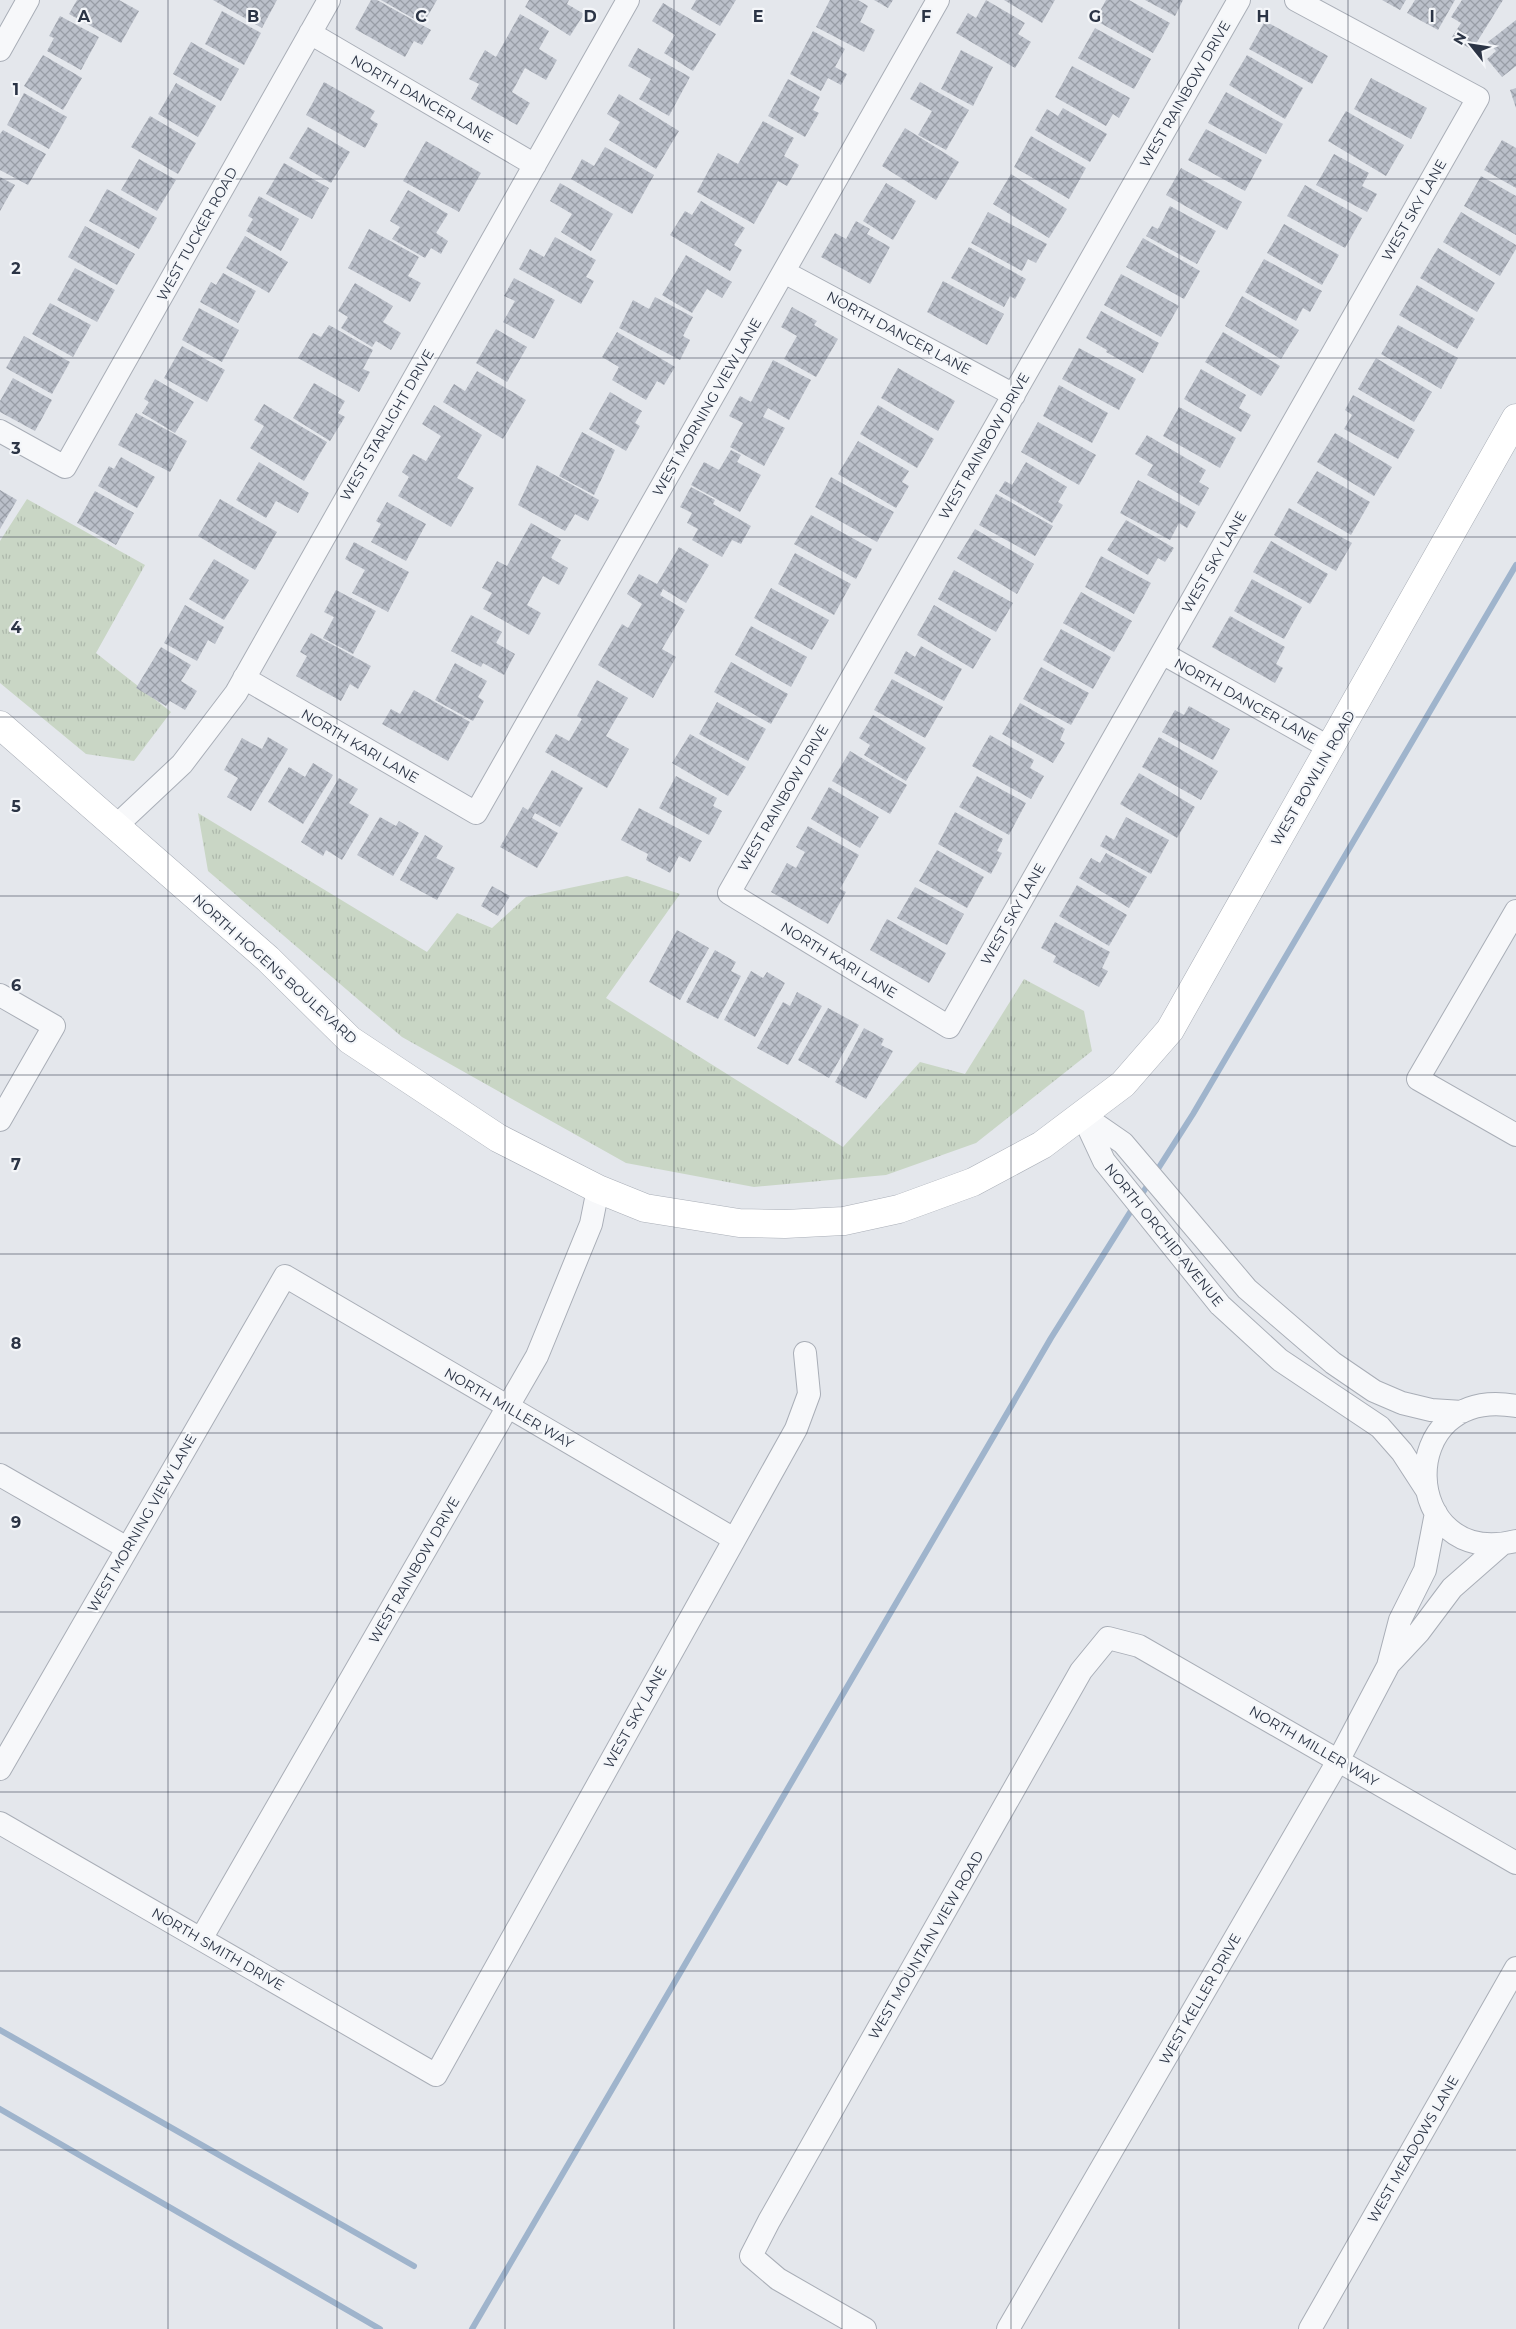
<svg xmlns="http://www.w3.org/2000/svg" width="1516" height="2329" font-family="Montserrat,sans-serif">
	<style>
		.grass { fill: url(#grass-tufts) }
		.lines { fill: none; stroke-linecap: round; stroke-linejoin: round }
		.stream { stroke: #9fb4cc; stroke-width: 6 }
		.building { fill: url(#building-cross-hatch) }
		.street-casing { stroke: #a9aeb7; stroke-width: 24 }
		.secondary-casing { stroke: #a9aeb7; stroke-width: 29 }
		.street { stroke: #f7f8fa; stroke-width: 22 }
		.secondary { stroke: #fff; stroke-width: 28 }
		.grid { fill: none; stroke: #2b3445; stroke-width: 1; stroke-opacity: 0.55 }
		.labels { text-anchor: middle; stroke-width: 4.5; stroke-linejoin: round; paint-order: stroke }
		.street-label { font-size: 14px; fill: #2b3445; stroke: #f4f6f9 }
		.grid-label { font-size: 16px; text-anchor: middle; font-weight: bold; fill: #2b3445; stroke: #f4f6f9; stroke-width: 4.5; stroke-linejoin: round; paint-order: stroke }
	</style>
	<defs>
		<pattern id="grass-tufts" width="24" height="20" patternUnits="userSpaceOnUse" patternTransform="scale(1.25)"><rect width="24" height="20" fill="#c9d6c5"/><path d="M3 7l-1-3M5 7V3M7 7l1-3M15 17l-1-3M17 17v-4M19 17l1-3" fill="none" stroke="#adb8ab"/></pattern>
		<pattern id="building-cross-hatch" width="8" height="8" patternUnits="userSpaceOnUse" patternTransform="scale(1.25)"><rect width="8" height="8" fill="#bbc0ca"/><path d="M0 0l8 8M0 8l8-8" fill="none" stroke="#989da6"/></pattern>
	</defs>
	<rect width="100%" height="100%" fill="#e4e7ec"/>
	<path class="grass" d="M27,499L145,565L96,653L171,712L134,761L86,754L0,683V541Z
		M198,813L427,952L457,913L492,928L526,897L627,876L680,894L606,998L843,1147L920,1062L965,1074L1024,979L1084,1011L1092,1051L976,1143L886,1175L754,1187L626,1163L402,1037L208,871Z"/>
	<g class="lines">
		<path class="stream" d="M1140,1197L1193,1114L1516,565
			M0,2030L414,2266
			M0,2109L380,2329
			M472,2329L1051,1338L1134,1206"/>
	</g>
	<path class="building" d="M77,0H119L139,11L121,43L69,14Z
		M213,0H277L262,28Z
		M371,0H377L431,30L422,45L414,41L405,57L355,29Z
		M381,0H437L423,24Z
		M529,0H569L567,4L584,14L570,36L525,7Z
		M696,0H736L720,26L691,9Z
		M830,0H858L868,6L860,22L875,30L864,52L816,27Z
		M874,0H893L888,8Z
		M986,0L1025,23L1018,34L1031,42L1015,68L956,33L968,13L976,18Z
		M1004,0H1055L1042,23Z
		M1106,0H1129L1170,23L1153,53L1095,20Z
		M1145,0H1183L1175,16Z
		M1382,0H1406L1400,10Z
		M1415,0H1455L1438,30L1407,13Z
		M1462,0H1503L1472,50L1452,37L1461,23L1451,17Z
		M663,3L716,34L693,71L664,53L675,35L652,21Z
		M222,11L261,33L244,65L205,44Z
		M520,14L549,31L539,49L557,60L546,80L525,68L512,92L530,103L517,125L471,99L479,84L469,79L485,50L496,57Z
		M60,16L99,37L81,70L47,51L54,38L49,36Z
		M1516,20V66L1502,77L1487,59L1496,51L1488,42Z
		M1265,21L1328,56L1312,84L1249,49Z
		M1095,28L1151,59L1134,89L1078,58Z
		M813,31L845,49L835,67L847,74L841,85L828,78L821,91L790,74Z
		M191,42L239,69L221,101L173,74Z
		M638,48L690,77L669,116L639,99L651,79L628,66Z
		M961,50L993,67L973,106L941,89Z
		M43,55L82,78L63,110L24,86Z
		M1247,55L1303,88L1285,119L1229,85Z
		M1072,66L1130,98L1119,118L1113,114L1106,126L1055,97Z
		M1371,78L1427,108L1411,139L1354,109Z
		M788,79L820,97L813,110L819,113L805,137L768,116Z
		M324,82L375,111L370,119L378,124L365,148L306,115Z
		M920,82L969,110L946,150L918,135L932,111L910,99Z
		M176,83L216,106L198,137L158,114Z
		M1516,88V108L1510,90Z
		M1226,92L1283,124L1266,154L1208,123Z
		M24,93L67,117L49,149L7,125Z
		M619,94L679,131L656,169L609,140L620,122L607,114Z
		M1063,108L1107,134L1090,162L1035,130L1047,109L1058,116Z
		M1346,111L1404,145L1386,176L1328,141Z
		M150,116L196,143L178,174L131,147Z
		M763,121L794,138L784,156L799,165L787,186L778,181L754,224L697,192L718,153L738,164Z
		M308,127L350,152L331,183L289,158Z
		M905,128L959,162L936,200L882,166Z
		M1206,129L1262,160L1245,191L1188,160Z
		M3,130L46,154L28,185L0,170V134Z
		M1031,136L1086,168L1069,199L1014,167Z
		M1502,140L1516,148V188L1484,170Z
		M426,141L481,173L459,212L403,181Z
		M605,147L654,175L632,214L571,179L582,159L594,166Z
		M1334,154L1369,173L1362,186L1377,194L1367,212L1316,185Z
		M139,159L176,180L157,211L121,190Z
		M284,163L329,188L312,219L266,194Z
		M1181,168L1242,202L1227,230L1166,195Z
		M1011,174L1067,209L1049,238L993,204Z
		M1481,176L1516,196V235L1464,206Z
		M0,177L15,185L0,211Z
		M560,183L613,214L591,251L561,232L572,214L550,201Z
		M886,183L916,201L893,240L863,221Z
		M1305,185L1362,218L1345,248L1287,216Z
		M107,189L157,218L139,249L89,221Z
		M408,190L448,214L436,233L448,241L441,254L431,248L425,258L392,239L400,227L390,221Z
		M259,196L299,219L281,251L246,231L253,219L248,216Z
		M701,201L745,228L734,245L742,250L730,271L670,235L685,211L692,215Z
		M1170,206L1216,231L1197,264L1146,236L1152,226L1158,229Z
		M988,212L1047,244L1036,263L1028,259L1022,271L971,243Z
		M1461,212L1516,245V249L1500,276L1443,242Z
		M856,221L870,229L867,234L890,247L870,284L821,257L835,233L846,239Z
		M1284,224L1339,255L1322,285L1267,253Z
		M85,226L135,254L117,285L68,257Z
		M369,229L419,257L408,276L421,283L410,302L348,268Z
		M245,236L288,262L269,293L226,268Z
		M555,237L596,260L586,277L594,281L581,304L519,269L530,249L544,257Z
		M1143,238L1200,271L1184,299L1126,267Z
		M969,247L1026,279L1015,299L1010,296L1004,307L951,278Z
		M1438,248L1495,283L1477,312L1420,278Z
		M686,255L732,282L722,298L707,289L692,313L662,295Z
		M1264,259L1322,291L1310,312L1303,308L1296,321L1245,292Z
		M75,268L115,290L97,322L57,300Z
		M223,273L256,291L238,323L200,302L211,282L216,285Z
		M1121,274L1179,306L1161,337L1104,305Z
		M514,278L555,300L534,339L503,322L515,301L504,296Z
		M943,281L1004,314L987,345L927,312Z
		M355,283L393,306L383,322L401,333L391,350L376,341L372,347L341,328L348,317L338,311Z
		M1417,285L1475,319L1457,349L1399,315Z
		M1242,296L1299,330L1281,359L1225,326Z
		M655,297L693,317L683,336L690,340L680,360L619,328L633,300L649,309Z
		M50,303L91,325L73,357L32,334Z
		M792,307L817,321L814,325L838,339L816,377L784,359L797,336L781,327Z
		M199,308L239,330L222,362L182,340Z
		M1101,311L1159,343L1143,373L1106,352L1107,350L1086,338Z
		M329,325L373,350L363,369L370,372L359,392L298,358L313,333L321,337Z
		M1398,325L1458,358L1441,389L1381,354Z
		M496,329L527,347L507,382L476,363Z
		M617,332L675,367L664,385L657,381L646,400L612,380L619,367L602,357Z
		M1223,332L1280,366L1261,396L1205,362Z
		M24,336L70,362L52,394L6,368Z
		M182,346L225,370L207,402L164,378Z
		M1079,348L1136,379L1119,410L1062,379Z
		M1376,358L1432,392L1414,422L1358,389Z
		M773,360L811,380L789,420L768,408L763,417L785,428L764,466L730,447L743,423L729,416L740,396L751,402Z
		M898,368L955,401L938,431L881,398Z
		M1201,369L1246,395L1239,408L1251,415L1241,432L1184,399Z
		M477,371L526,400L503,439L443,402L454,384L465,391Z
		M13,378L52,400L35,431L0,412V401Z
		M155,379L194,402L175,433L142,413L149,402L144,399Z
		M314,383L345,401L338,413L345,417L330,441L293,418Z
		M1059,385L1108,413L1092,443L1043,416Z
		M610,392L642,411L635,423L640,426L626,451L589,429Z
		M1353,395L1415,430L1398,459L1344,429L1352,415L1345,410Z
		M264,404L327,442L304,481L250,448L264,426L254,420Z
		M434,405L482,435L457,478L474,488L451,527L398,496L409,477L402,472L413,454L426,461L441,436L422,424Z
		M878,405L934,439L917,468L860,434Z
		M1179,407L1236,438L1220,468L1163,436Z
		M136,413L187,441L170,472L118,445Z
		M1038,422L1096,455L1079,485L1021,452Z
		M582,432L615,450L594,495L559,476Z
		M1335,433L1392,467L1374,496L1317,462Z
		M1147,435L1206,470L1199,482L1209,488L1199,506L1147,475L1153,465L1135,454Z
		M858,441L909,471L902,482L909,486L896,508L838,474Z
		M731,450L741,455L737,462L761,475L740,512L691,485L704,462L719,470Z
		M121,457L155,477L137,508L98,486L109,466L114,469Z
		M259,462L309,493L298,513L276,501L266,518L236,500Z
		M1026,462L1067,487L1058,502L1063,505L1052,523L999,491L1005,481L1012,485Z
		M537,465L599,500L588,521L575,514L565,531L518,505Z
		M1317,471L1370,502L1351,535L1297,503Z
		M831,477L894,512L877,542L815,507Z
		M1138,480L1196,512L1187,528L1179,523L1170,540L1120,513Z
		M691,487L715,500L713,504L751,526L741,544L732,540L722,557L692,540L698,529L687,523L692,513L680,507Z
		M0,490L17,500L0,529Z
		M95,491L134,513L116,545L77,523Z
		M996,494L1053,526L1035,556L979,525Z
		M220,499L277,532L255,570L198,536Z
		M387,502L426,524L406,561L371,542L381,524L376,521Z
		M1289,508L1352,543L1336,571L1274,535Z
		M811,515L872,549L856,579L794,544Z
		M1126,520L1174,548L1165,562L1158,558L1148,575L1107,550Z
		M531,523L561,540L551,558L568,568L559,585L543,576L527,605L541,613L529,635L483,609L492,593L482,588L497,561L507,566Z
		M975,529L1034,564L1017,594L957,558Z
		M1271,541L1328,574L1310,604L1253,572Z
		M354,542L409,572L388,612L352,593L365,570L345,559Z
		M679,547L709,565L686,603L663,589L660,595L685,610L662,649L676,657L653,698L598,665L622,624L628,628L642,604L627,594L639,574L657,584Z
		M795,553L851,584L834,615L778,584Z
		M1101,556L1151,583L1134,614L1085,587Z
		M214,559L249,580L224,620L189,599Z
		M954,570L1013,603L996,632L938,599Z
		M1252,579L1302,607L1284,639L1234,611Z
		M771,588L829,620L812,650L754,618Z
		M336,590L376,611L353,654L323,638L334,617L324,612Z
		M1081,592L1132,621L1114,652L1063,623Z
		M185,605L224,627L215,644L208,640L197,661L164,643Z
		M934,605L991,639L973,669L917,635Z
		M471,615L502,632L496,643L515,654L504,675L483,663L481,667L451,651Z
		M1230,616L1285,647L1276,664L1283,668L1275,683L1212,647Z
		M751,626L807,657L791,687L735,655Z
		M1061,629L1111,657L1093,689L1043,660Z
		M311,633L371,666L358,689L350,684L341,701L296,676L307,656L300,652Z
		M921,646L962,669L944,701L894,673L906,651L915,657Z
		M161,647L191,665L181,681L197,691L185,710L170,701L166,706L136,688Z
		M731,662L788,694L771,724L714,692Z
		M455,663L487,681L478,697L484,701L473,721L435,700Z
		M1041,667L1089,693L1071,725L1023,699Z
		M892,679L943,707L925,738L874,710Z
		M597,680L628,698L606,736L629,749L607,788L545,752L556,734L569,741L582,719L577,716Z
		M414,690L470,722L448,761L382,724L391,709L400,714Z
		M717,702L766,729L748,761L699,734Z
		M1020,703L1065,729L1060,740L1065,743L1053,763L1002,734Z
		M1189,706L1230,729L1213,760L1162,732L1175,710L1184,715Z
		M873,715L926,748L906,781L864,755L870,745L859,738Z
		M690,734L746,767L728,796L672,763Z
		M990,735L1034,760L1030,768L1044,776L1031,799L972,766Z
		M268,737L288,749L251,811L227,797L238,778L224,770L242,738L262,749Z
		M1159,737L1218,771L1201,800L1142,767Z
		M850,751L907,785L890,814L832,781Z
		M313,763L333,775L303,824L268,802L289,767L305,777Z
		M552,770L583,788L560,827L535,813L532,818L558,833L537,868L500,847L523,807L528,810Z
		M1139,773L1195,807L1177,838L1120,804Z
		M676,776L717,798L713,806L722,811L709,835L659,808Z
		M977,776L1026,803L1009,835L959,807Z
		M339,778L358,789L349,803L369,815L342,860L326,850L323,856L301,842Z
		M829,787L879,817L860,848L811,819Z
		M639,808L702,841L690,862L679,856L670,873L646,860L648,854L621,840Z
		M955,812L1003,839L997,851L1002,853L991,874L938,844Z
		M380,817L396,826L399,821L419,833L393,876L357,855Z
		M1126,817L1169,840L1151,874L1100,846L1106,835L1114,840Z
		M808,826L859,855L840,889L846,892L828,924L771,892L787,863L796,868L805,852L796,847Z
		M425,835L443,846L436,858L455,868L437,900L400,880Z
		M937,850L984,877L967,908L919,881Z
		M1106,853L1147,877L1129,908L1079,878L1091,858L1100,863Z
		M1077,885L1127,915L1109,946L1059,916Z
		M492,886L510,896L498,916L481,906Z
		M915,887L964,914L947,945L897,918Z
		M887,919L946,953L929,983L870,950Z
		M1055,922L1110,952L1102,968L1108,971L1099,987L1053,962L1056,956L1041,948Z
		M677,930L709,948L680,1000L649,982Z
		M715,950L736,962L731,971L741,976L718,1019L686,1002Z
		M751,971L763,978L767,972L785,983L755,1037L724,1020Z
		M797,992L822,1006L788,1065L757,1048L783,1002L790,1006Z
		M828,1008L859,1025L829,1078L798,1060Z
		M864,1028L884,1039L881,1045L893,1051L866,1099L835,1082Z"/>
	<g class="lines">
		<defs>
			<path id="street" d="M1239,0L729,893L949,1027L1478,98L1296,0
				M310,33L535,165
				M0,50L28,0
				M784,272L1014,395
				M0,431L65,467L329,0
				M1162,653L1330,748
				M244,678L476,813L938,0
				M116,826L182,764L236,693L628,0
				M1516,911L1418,1079L1516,1135
				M0,995L54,1026L0,1120
				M1083,1116L1104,1161L1220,1305L1280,1360L1380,1427L1402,1452L1426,1489
				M1084,1116L1123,1143L1247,1289L1333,1363L1374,1391L1402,1403L1431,1410L1462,1412
				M1516,1406C1392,1384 1399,1571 1516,1541
				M0,1475L127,1548
				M1390,1663L1419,1632L1452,1588L1501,1545
				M0,1769L285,1276L734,1539
				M0,1823L436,2075L796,1429L809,1394L805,1353
				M201,1939L537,1356L591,1224L598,1189
				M865,2329L778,2279L751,2256L769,2221L1081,1671L1108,1638L1139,1646L1516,1863
				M1008,2329L1338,1761L1388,1666L1400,1620L1425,1570L1436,1513
				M1310,2329L1516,1968"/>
			<path id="secondary" d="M0,725L268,959L350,1040L498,1138L598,1189L645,1208L739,1223L785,1224L844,1221L899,1209L973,1182L1042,1145L1123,1084L1170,1030L1516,418"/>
		</defs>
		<use href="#street" class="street-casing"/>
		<use href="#secondary" class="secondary-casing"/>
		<use href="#street" class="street"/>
		<use href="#secondary" class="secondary"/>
	</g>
	<path class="grid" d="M168,0V2329M337,0V2329M505,0V2329M674,0V2329M842,0V2329M1011,0V2329M1179,0V2329M1348,0V2329M0,179H1516M0,358H1516M0,537H1516M0,717H1516M0,896H1516M0,1075H1516M0,1254H1516M0,1433H1516M0,1612H1516M0,1792H1516M0,1971H1516M0,2150H1516"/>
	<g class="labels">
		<g class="street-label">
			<text transform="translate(1185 94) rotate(-60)" y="5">WEST RAINBOW DRIVE</text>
			<text transform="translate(422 99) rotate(30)" y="5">NORTH DANCER LANE</text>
			<text transform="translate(1414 210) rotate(-60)" y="5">WEST SKY LANE</text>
			<text transform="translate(197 234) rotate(-61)" y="5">WEST TUCKER ROAD</text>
			<text transform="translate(899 333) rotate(28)" y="5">NORTH DANCER LANE</text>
			<text transform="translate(707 407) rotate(-60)" y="5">WEST MORNING VIEW LANE</text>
			<text transform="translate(387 425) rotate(-60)" y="5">WEST STARLIGHT DRIVE</text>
			<text transform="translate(984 446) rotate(-60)" y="5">WEST RAINBOW DRIVE</text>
			<text transform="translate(1214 562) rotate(-60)" y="5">WEST SKY LANE</text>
			<text transform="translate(1246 701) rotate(29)" y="5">NORTH DANCER LANE</text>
			<text transform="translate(360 746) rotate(30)" y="5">NORTH KARI LANE</text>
			<text transform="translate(1313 778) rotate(-60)" y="5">WEST BOWLIN ROAD</text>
			<text transform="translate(783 798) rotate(-60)" y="5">WEST RAINBOW DRIVE</text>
			<text transform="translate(1013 914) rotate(-60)" y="5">WEST SKY LANE</text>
			<text transform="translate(839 960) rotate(31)" y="5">NORTH KARI LANE</text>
			<text transform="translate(275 969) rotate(42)" y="5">NORTH HOGENS BOULEVARD</text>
			<text transform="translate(1164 1235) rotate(51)" y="5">NORTH ORCHID AVENUE</text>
			<text transform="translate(509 1408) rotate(30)" y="5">NORTH MILLER WAY</text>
			<text transform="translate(142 1523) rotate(-60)" y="5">WEST MORNING VIEW LANE</text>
			<text transform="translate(414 1570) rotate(-60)" y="5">WEST RAINBOW DRIVE</text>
			<text transform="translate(635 1717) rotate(-61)" y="5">WEST SKY LANE</text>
			<text transform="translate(1314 1746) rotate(30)" y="5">NORTH MILLER WAY</text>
			<text transform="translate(926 1945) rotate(-60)" y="5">WEST MOUNTAIN VIEW ROAD</text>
			<text transform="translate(218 1949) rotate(30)" y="5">NORTH SMITH DRIVE</text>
			<text transform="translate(1200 1999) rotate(-60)" y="5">WEST KELLER DRIVE</text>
			<text transform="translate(1413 2149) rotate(-60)" y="5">WEST MEADOWS LANE</text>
		</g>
	</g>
	<g class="grid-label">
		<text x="84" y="22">A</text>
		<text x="253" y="22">B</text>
		<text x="421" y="22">C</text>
		<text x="590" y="22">D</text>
		<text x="758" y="22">E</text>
		<text x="926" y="22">F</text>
		<text x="1095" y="22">G</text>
		<text x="1263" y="22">H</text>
		<text x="1432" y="22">I</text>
		<text x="16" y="95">1</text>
		<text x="16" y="274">2</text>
		<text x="16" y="454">3</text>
		<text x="16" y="633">4</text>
		<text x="16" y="812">5</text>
		<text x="16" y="991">6</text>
		<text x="16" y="1170">7</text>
		<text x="16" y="1349">8</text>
		<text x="16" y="1528">9</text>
	</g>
	<g transform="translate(1471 45) rotate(300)" stroke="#f4f6f9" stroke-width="4" paint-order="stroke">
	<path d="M0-4L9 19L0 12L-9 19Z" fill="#2b3445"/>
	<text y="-8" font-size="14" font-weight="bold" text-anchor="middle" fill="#2b3445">N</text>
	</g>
</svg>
